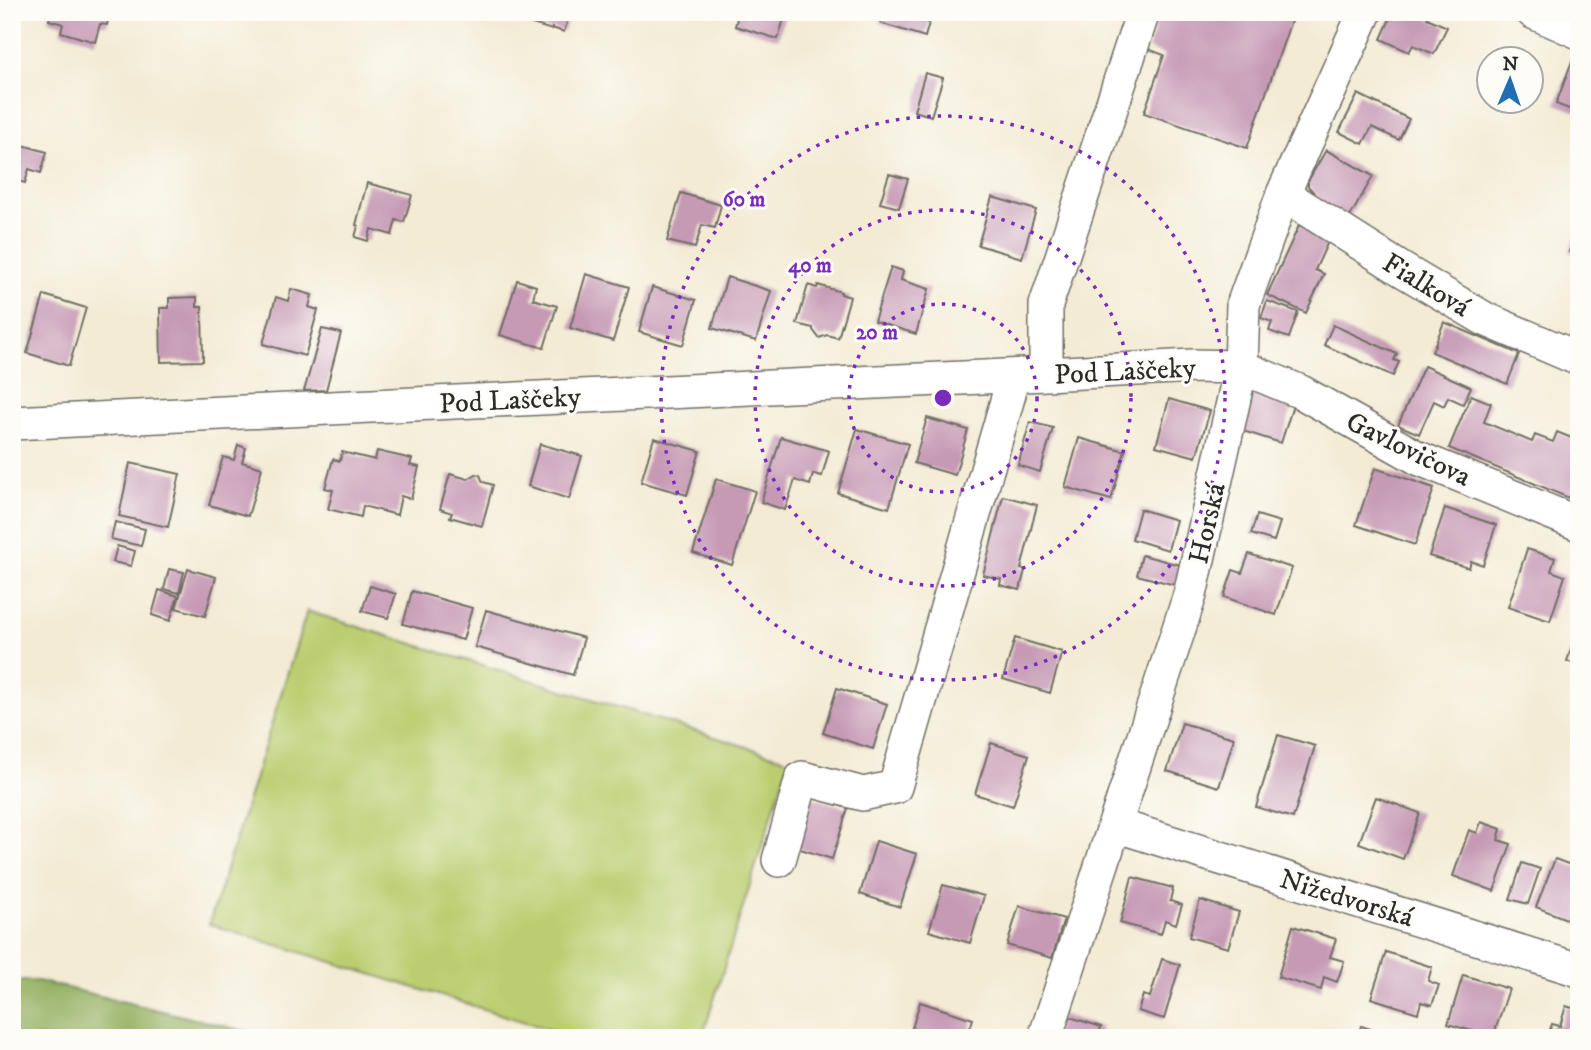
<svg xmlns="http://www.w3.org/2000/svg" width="1591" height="1050" font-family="'IM FELL DW Pica',serif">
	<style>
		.green { fill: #bbcd70; stroke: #737c4e; stroke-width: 2 }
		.forest { fill: #94b062; stroke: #606e46; stroke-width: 2 }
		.building { fill: #c69ab5 }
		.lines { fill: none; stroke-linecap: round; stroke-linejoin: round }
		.minor-casing { stroke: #716e66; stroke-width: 36 }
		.minor { stroke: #fff; stroke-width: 33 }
		.ring { fill: none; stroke: #7b2cbf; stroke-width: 3.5; stroke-dasharray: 3.5 7 }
		.labels { text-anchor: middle; stroke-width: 6; stroke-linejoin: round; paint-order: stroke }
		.street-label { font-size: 28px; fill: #2b2b2b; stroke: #fdfcf7 }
		.centre { fill: #7b2cbf; stroke: #fdfcf7; stroke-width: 3.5 }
		.ring-label { font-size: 21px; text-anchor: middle; font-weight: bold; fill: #7b2cbf; stroke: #fdfcf7; stroke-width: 6; stroke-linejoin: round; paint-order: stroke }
	</style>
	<rect width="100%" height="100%" fill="#fdfcf7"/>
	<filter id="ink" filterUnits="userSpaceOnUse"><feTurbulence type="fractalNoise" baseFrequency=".0143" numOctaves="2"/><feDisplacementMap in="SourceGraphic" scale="14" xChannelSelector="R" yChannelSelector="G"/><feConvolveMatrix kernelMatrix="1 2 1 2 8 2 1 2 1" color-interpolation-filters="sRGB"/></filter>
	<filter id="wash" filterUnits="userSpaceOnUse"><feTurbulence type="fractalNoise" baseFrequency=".00686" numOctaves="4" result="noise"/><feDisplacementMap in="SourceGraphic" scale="28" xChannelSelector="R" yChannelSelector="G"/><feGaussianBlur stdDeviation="1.57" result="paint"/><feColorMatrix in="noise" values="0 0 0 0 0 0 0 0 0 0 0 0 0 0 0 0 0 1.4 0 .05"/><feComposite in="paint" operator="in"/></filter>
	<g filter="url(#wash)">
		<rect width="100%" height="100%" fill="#f3ebd4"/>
		<path class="green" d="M307,611L789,760L702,1038H577L209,924Z"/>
		<path class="forest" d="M12,981H38L274,1038H12Z"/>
		<g id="blocks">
			<path class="building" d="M51,12H110L107,25L100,24L95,42L61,32L63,24L49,20Z
				M492,12H570L564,32L552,28V30Z
				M739,12H786L778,39L735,26Z
				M883,12H932L925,37L880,23Z
				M1160,12H1294L1247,148L1144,113L1164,55L1148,49Z
				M1393,12H1430L1427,18L1447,27L1434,54L1413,45L1409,52L1381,39Z
				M1572,61L1579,63V113L1556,104Z
				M925,73L943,78L931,116L914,111Z
				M1358,94L1409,119L1399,140L1372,127L1363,144L1339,132Z
				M12,142L47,152L41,173L29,169L25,183L12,179Z
				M1326,150L1373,176L1350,217L1322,202L1308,186V181Z
				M889,174L908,179L899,208L880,203Z
				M367,183L412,195L404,222L396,220L392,235L371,229L368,241L355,237L358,226L356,225Z
				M681,193L721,205L715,228L702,225L695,248L667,241Z
				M992,197L1036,210L1022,258L978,245Z
				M1302,219L1332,233L1315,270L1324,274L1306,313L1267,295Z
				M1579,228V256L1569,252Z
				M891,267L903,271L901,280L929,289L916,334L874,321Z
				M586,274L629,287L613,341L570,328Z
				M727,277L771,291L756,341L712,328Z
				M517,280L536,286L533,299L557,306L544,348L500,335Z
				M808,285L817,288L818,285L841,292V294L850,297L838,338L827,335L819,338L813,330V328L797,324Z
				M652,287L696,300L683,345L639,332Z
				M291,289L312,295L309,307L318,310L305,356L263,344L276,297L288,301Z
				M44,295L86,308L69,366L27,353Z
				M197,297V307H202L203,361L161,362L160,308H169V298Z
				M1267,301L1298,312L1289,338L1269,331L1272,322L1261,318Z
				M1444,322L1519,354L1507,384L1432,352Z
				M1333,325L1397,354L1394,360L1399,362L1393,376L1324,345Z
				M322,329L341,333L326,390L304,391Z
				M1424,366L1471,387L1463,404L1448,397L1444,406L1434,401L1419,434L1398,425Z
				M1251,385L1295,399L1281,443L1237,429Z
				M1471,395L1491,403L1484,422L1532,442L1535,435L1553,442L1557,432L1579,441V474L1569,498L1449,448Z
				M1169,399L1210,411L1196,457L1156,446Z
				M927,418L968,430L955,475L914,463Z
				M1030,422L1053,428L1040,472L1018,465Z
				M857,429L908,444L889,508L838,493Z
				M781,437L829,451L822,476L813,474L810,485L795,480L785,510L761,502Z
				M654,438L700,451L687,495L641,482Z
				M1079,438L1125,451L1111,500L1065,487Z
				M540,444L582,456L569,499L528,486Z
				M238,445L246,448L242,462L262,468L248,516L209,505L223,457L234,460Z
				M377,451L412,459L410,465L419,467L411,499L401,496L397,515L363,506L361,517L328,509L333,490L325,488L333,459L340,461L342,452L375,460Z
				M130,463L180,474L168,527L119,516Z
				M1375,468L1434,488L1415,545L1356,525Z
				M450,474L468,479L476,474L480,475L483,482L493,485L482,526L450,517L452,513L440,509Z
				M716,479L755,491L732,565L693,553Z
				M1003,496L1037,505L1021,569L1025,570L1020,590L1000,585L1001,579L983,575Z
				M1445,508L1496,525L1483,565L1471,561L1469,568L1429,556Z
				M1140,509L1176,520L1168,550L1132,539Z
				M1257,515L1280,522L1274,541L1251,534Z
				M115,522L145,529L141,546L111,539Z
				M117,546L135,551L131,566L113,562Z
				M1527,549L1555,558L1551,571L1565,576L1550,621L1508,607Z
				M1249,554L1292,568L1276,615L1224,597L1233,570L1242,573Z
				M1142,555L1184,566L1179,586L1137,575Z
				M169,569L184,572L179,593L164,589Z
				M188,569L216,577L205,616L176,608Z
				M370,586L396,594L388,618L362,611Z
				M159,590L178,596L170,621L152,615Z
				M412,591L472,608L463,640L403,624Z
				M486,610L584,638L573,675L475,647Z
				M1578,629L1579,630V665L1567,661Z
				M1015,638L1062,652L1050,693L1003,679Z
				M837,688L887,704L873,749L823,733Z
				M1182,723L1234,738L1219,787L1167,771Z
				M1278,735L1315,746L1293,818L1256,807Z
				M991,743L1029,755L1013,806L975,794Z
				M807,796L848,808L832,859L791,846Z
				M1376,797L1420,813L1403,859L1359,843Z
				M1481,822L1501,829L1498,840L1511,844L1494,891L1453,876L1469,830L1477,833Z
				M876,841L917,854L900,907L860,894Z
				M1555,859L1579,868L1577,876L1579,877V924L1536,907Z
				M1522,863L1540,869L1528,904L1510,899Z
				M1132,877L1173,888L1170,901L1182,905L1176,924L1165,920L1161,934L1120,923Z
				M943,885L984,896L970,943L929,931Z
				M1200,900L1239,912L1228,948L1189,937Z
				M1019,906L1064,919L1052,958L1007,945Z
				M1293,926L1336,939L1330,957L1344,961L1337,982L1324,977L1321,990L1278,977Z
				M1386,952L1432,967L1428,981L1439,985L1432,1005L1421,1002L1418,1013L1371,998Z
				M1162,959L1180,965L1164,1019L1138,1011L1143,995L1150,997Z
				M1463,975L1509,989L1493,1037L1448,1024Z
				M920,1002L973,1019L967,1038H909Z
				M1566,1006L1579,1010V1038H1547L1552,1024L1560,1026Z
				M1061,1014L1101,1027L1098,1038H1054Z
				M1361,1026L1377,1031L1374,1038H1357Z"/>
		</g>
	</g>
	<g filter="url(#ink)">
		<use href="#blocks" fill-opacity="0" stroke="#716e66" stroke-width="2"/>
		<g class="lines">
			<defs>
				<path id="minor" d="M1533,12L1579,32
					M1283,194L1401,269L1485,319L1579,359
					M1046,374V305L1143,12
					M12,423L1046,374L1192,366L1241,367L1301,392L1418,458L1579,524
					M1115,825L1579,970
					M779,860L802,778L863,794L895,787L1009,394V376
					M1045,1038L1190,595L1241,367L1243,305L1283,194L1365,12"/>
			</defs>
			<use href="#minor" class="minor-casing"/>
			<use href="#minor" class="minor"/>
		</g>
	</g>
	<g class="ring">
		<circle cx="943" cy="398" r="94"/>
		<circle cx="943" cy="398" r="188"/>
		<circle cx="943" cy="398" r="282"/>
	</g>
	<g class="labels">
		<g class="street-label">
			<text transform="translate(1427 284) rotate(31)" y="10">Fialková</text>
			<text transform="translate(1125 370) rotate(-3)" y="10">Pod Laščeky</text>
			<text transform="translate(510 399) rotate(-3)" y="10">Pod Laščeky</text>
			<text transform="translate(1409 448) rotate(26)" y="10">Gavlovičova</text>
			<text transform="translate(1206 523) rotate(-77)" y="10">Horská</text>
			<text transform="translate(1347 897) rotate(17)" y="10">Nižedvorská</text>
		</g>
	</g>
	<circle cx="943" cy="398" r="10" class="centre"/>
	<g class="ring-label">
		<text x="744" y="206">60 m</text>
		<text x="810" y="272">40 m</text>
		<text x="877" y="339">20 m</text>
	</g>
	<rect width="1591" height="1050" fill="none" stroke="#fdfcf7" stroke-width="42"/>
	<g transform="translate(1510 80) rotate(2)"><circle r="33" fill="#fdfcf7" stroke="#a9a8a5" stroke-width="2"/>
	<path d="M0-5L12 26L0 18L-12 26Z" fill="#1f6fb2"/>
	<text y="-10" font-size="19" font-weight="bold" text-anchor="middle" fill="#2b2b2b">N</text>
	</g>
</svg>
